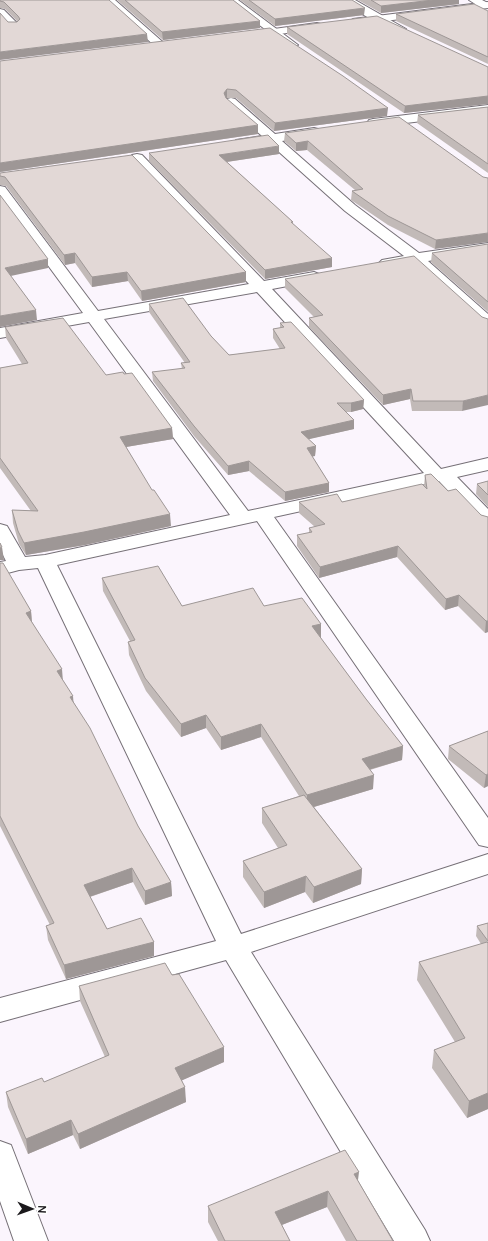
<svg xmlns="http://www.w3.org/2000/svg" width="488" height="1241" font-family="Manrope,sans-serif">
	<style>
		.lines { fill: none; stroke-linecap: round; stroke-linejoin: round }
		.minor-casing { stroke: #767077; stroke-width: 2 }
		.major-casing { stroke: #767077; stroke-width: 2 }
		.minor { fill: #fff; fill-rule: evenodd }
		.major { fill: #fff; fill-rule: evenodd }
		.wall { fill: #c2bab8 }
		.shaded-wall { fill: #9e9796 }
		.building { fill: #e2d8d6; stroke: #9e9796 }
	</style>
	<rect width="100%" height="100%" fill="#fbf5fd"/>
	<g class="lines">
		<defs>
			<path id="minor" d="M104,0H115L165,44L166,46L165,48H157Z
				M226,0H238L298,45L293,48L289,47Z
				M343,0H355L406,29L405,31C395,34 350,9 343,0Z
				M469,0H482L488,3V7H480Z
				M0,9L4,10L18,24L19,26L18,28H10L0,18Z
				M231,98L235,99L275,134L314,128L318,129L320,132L318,135L282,141L355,205L419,253L488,243V251L428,261L488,314V328L482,326L413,263L387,268L382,266L379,263L382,260L404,256L345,211L269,143L241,147L236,146L235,143L236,140L262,136L227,105L225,102L227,99Z
				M488,105V113L373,127L369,126L367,123L369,120L373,119Z
				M137,154L142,155L264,281L314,272L319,274L322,277L319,280L272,289L441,469L488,458V470L457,477L488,509V527L481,525L439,481L274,517L488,818V847L479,845L257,521L57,565L241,934L488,854V874L251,952L425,1230L430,1241H394L226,960L0,1022V998L216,941L38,568L19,570L0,575V562L6,561L0,549V524L7,526L25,557L45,555L230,515L89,322L0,338V328L83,313L0,200V186L5,187L98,311L249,284L132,161L130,158L132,155ZM257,292L424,473L248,511L104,319Z
				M0,1141L11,1145L48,1241H14L0,1201Z"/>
			<path id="major" d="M488,2V8L353,25L348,22L353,19Z
				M317,23L321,24L322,26L321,28L246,39L241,36L246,33Z"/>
		</defs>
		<use href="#minor" class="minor-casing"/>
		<use href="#major" class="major-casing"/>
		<use href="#minor" class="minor"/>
		<use href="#major" class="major"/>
	</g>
	<path class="wall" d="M0,0L148,42L8,22H18L5,9L0,8Z
		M117,0H233L260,21V28L163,40Z
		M240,0H352L364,15L275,26Z
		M358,0H459V4L381,13Z
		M488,11V64L396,21V14Z
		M287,27L488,67V104L404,113L287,34Z
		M270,28L387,116L274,131L236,98H226L258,134L0,172Z
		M488,107V173L417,123L418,115Z
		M285,133L483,177L435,249L388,225L351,200L352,191L355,190L307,150L296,151L284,141Z
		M149,153L279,154L227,162L293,222V224L332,267L265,279L149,161Z
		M0,173L246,272V282L142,301L128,281L92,287L75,263L65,265L6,186L0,185Z
		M488,244V312L431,262L432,253Z
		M285,279L482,317L462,411H412L410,399L383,405L309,327V318L314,317L285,288Z
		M149,304L229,355L280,349L273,338V329L280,328V323L364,400L363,409L351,412H346L354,420V429L308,439L316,446L315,456H312L329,483V492L285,501L249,471L228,475L194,436L153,381L152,372L182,369L181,363H185L149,312Z
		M5,327L106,375L172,428L173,439L126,447L171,526L85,545L26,555L19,544L13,523L12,510L31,511L0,468V368L22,364L6,338Z
		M425,475L481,515L488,517V632L485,633L458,606L445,610L397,557L319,578L297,546V535L309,533V528L315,527L299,513V502H342L424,486Z
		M488,481V507L476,494L477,484Z
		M0,563L31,611L32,622L63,681L74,703L138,826L171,882L172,896L145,905L133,882L90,897L107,929L154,942V956L66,979L48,940L46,926L50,925L0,826Z
		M102,578L182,606H264L321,624V637H320L366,699L403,746L402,760L370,770L373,789L314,807L362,869L361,884L313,903L305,892L264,908L243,877V861L278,848L262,823V808L299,796L261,737L221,750L206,728L181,737L146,691L129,655L128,642L130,641L103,591Z
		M488,731V786L484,788L448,759L449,746Z
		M488,923V1109L467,1118L432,1068L434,1050L455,1042L417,980L419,962L481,944L476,936L477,926Z
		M172,975L224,1062L182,1080L186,1102L80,1149L73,1135L28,1154L8,1107L6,1092L44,1082L105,1057L80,1001L79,986Z
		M358,1182L393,1241H346L327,1207L282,1225L290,1241H218L208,1222V1206Z"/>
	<path class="shaded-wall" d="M433,0H459V4L381,13V6Z
		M365,8L364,15L275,26V19Z
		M260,21V28L163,40L162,32Z
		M147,34L148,42L0,60V52Z
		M227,89V98L224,101V93Z
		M488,96V104L404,113L405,106Z
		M388,108L387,116L274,131L275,123Z
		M258,125V134L0,172V163Z
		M308,141L307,150L296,151V143Z
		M279,146V154L219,163V155Z
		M488,233V242L435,249L436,240Z
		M75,253V263L65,265L64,255Z
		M332,258V267L265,279V270Z
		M48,259V268L6,277L5,268Z
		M127,272L128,281L92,287V277Z
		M246,272V282L142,301L141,291Z
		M36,310L37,320L0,327V316Z
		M411,389L410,399L383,405V395Z
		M488,395V405L462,411L463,401Z
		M364,400L363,409L351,412V403Z
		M354,420V429L301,441V432Z
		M172,428L173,439L120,448V437Z
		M316,446L315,456L307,458V448Z
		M249,461V471L228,475V466Z
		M329,483V492L285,501V492Z
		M170,514L171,526L85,545L26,555L24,543Z
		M398,546L397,557L319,578L320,567Z
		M2,547L4,560H0V548Z
		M459,595L458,606L445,610L446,599Z
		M31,611L32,624L26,613Z
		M486,621H488V632L485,633Z
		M321,624V637L311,639L312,626Z
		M62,669L63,682L57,671Z
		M73,696L74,709L70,697Z
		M206,715V728L181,737V724Z
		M261,724V737L221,750V737Z
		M403,746L402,760L361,772L362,759Z
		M488,774V786L484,788L486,775Z
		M374,775L373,789L307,809V795Z
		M132,868L133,882L86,898L84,885Z
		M362,869L361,884L313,903L314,887Z
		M306,876L305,892L264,908V892Z
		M171,882L172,896L145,905V891Z
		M154,942V956L66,979L64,965Z
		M224,1047V1062L176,1083L175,1068Z
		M185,1087L186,1102L80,1149L78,1134Z
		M488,1093V1109L467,1118L469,1101Z
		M71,1120L73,1135L28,1154L26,1139Z
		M359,1172L357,1188L354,1174Z
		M328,1191L327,1207L274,1228L275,1212Z"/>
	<path class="building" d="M0,0H109L147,34L0,52V13L8,22H17L20,19L18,16L4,2L0,1Z
		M125,0H233L260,21L162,32Z
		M249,0H352L365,8L275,19Z
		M371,0H433L381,6Z
		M474,4L488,11V57L396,14Z
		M377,16L488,67V96L405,106L287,27Z
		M270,28L343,76L388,108L275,123L236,90L227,89L224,93L226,98L258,125L0,163V61Z
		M488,107V164L418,115Z
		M399,117L483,177L488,178V233L436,240L388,216L352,191L363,189L308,141L296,143L285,133Z
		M268,135L279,146L219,155L293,222H291L332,258L265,270L149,153Z
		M132,155L246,272L141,291L127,272L92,277L75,253L64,255L5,177L0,176V173Z
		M0,195L48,259L5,268L36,310L0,316Z
		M488,244V302L432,253Z
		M414,256L482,317L488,319V395L463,401H413L411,389L383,395L309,318L323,315L285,279Z
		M183,298L211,336L229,355L285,348L273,329L284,327L280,323L291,322L364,400L351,403H337L354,420L301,432L316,446L307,448L329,483L285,492L249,461L228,466L194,426L152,372L185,368L181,363L190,362L149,304Z
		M63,318L106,375L123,372L124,374L132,373L172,428L120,437L152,490H154L170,514L84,532L24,543L18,531L12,510L38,511L0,458V368L28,363L5,327Z
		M431,474L448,491L456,489L481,515L488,517V621H486L459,595L446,599L398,546L320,567L297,535L312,532L309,528L325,524L299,502L337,494L342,502L422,484L427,489L425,475Z
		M488,481V495L477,484Z
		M0,543L2,547L0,548Z
		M0,563H3L31,611L26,613L62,669L57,671L73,696L70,697L90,728L138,826L171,882L145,891L132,868L84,885L107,929L141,918L154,942L64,965L46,926L54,923L0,816Z
		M158,566L182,606L253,588L264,606L302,598L321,624L312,626L366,699L403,746L362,759L374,775L307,795L261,724L221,737L206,715L181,724L145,678L128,642L135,640L102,578Z
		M488,731V774L486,775L449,746Z
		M304,795L362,869L314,887L306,876L264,892L243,861L287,845L262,808Z
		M488,923V941L477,926Z
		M487,942L488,943V1093L469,1101L434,1050L465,1038L419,962Z
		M165,963L172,975L179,974L224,1047L175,1068L185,1087L78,1134L71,1120L26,1139L6,1092L42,1078L44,1082L109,1055L79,986Z
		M345,1150L359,1172L354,1174L393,1241H357L328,1191L275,1212L290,1241H225L208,1206Z"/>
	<g transform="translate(32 1209) rotate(92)" stroke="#ffffff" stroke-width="3" paint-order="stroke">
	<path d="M0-3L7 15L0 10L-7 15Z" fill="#1b191c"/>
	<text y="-6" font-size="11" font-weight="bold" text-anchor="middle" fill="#1b191c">N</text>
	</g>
</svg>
